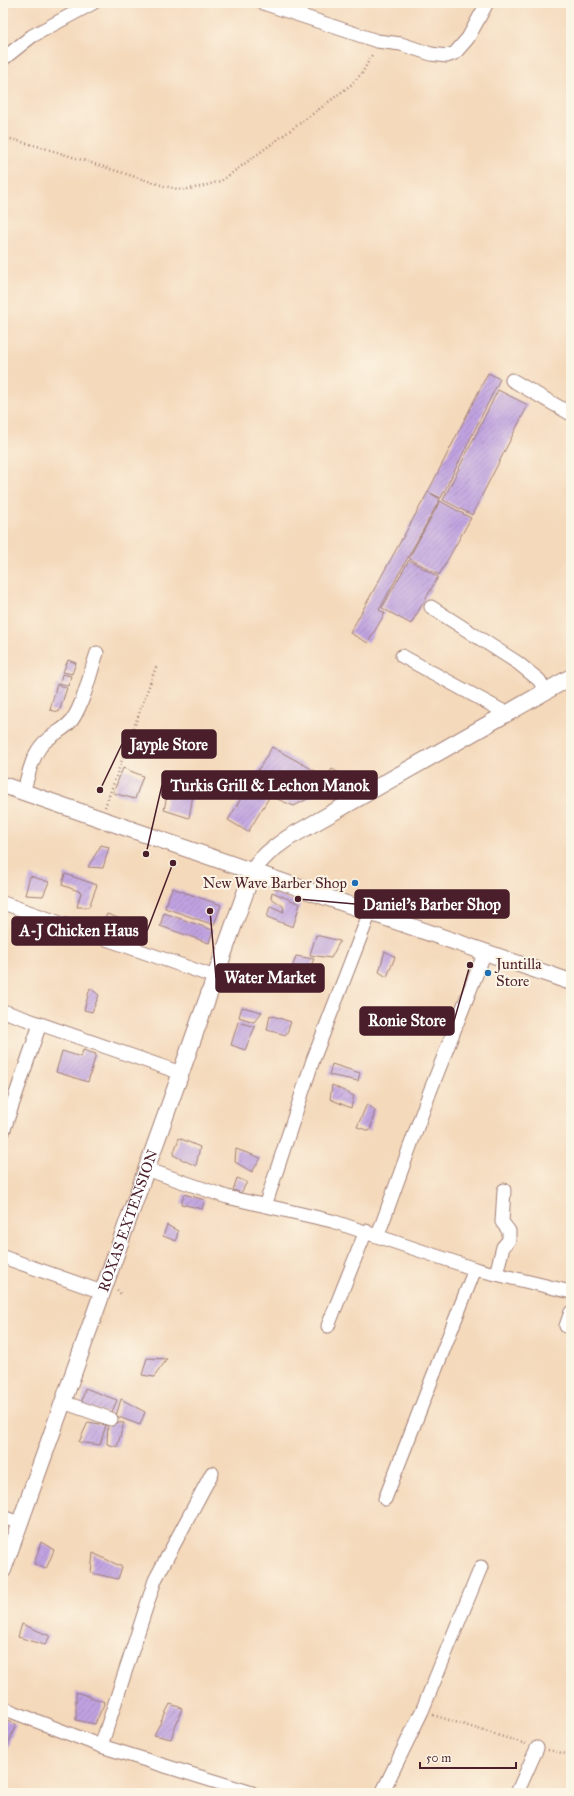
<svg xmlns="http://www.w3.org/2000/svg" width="574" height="1796" font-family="'IM FELL Great Primer',serif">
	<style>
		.building { fill: url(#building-hatch) }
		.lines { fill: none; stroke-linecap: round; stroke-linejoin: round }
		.minor-casing { stroke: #9f7c73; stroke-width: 15 }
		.major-casing { stroke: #9f7c73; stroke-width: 18 }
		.path { stroke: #9f7c73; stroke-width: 2.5; stroke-dasharray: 1 3; stroke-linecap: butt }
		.minor { stroke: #fff; stroke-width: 13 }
		.major { stroke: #fff; stroke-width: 16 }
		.poi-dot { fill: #1f6fb2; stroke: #fcf5e5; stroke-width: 1.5 }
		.labels { text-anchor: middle; stroke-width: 4; stroke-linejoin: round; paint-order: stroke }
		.poi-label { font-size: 15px; fill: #4a1f2b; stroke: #fcf5e5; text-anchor: end }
		.street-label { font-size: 15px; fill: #4a1f2b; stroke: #fcf5e5 }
		.leader { fill: none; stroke: #4a1f2b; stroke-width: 1.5 }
		.callout-dot { fill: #4a1f2b; stroke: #fcf5e5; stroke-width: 1.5 }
		.callout { fill: #4a1f2b; stroke: #4a1f2b; stroke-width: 1.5 }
		.callout-label { font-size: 16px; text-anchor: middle; font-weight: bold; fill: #fff }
	</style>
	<defs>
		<pattern id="building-hatch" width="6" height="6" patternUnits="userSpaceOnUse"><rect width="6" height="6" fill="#c0a3e1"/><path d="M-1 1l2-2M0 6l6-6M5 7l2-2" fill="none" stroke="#9e84b7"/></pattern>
	</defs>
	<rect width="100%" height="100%" fill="#fcf5e5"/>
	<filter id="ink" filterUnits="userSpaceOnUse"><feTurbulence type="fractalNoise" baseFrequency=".025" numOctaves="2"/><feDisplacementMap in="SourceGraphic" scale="8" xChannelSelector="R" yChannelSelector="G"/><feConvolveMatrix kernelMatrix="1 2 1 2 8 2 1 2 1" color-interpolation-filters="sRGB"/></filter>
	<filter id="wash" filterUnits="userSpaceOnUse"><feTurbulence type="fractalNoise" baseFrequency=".012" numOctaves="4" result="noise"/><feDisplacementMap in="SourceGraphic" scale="16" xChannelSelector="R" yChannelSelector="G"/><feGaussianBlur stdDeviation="0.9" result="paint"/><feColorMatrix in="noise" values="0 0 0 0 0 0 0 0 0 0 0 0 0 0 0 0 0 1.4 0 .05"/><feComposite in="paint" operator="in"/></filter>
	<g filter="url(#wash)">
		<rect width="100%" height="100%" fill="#f4d9bb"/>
		<g id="blocks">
			<path class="building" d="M488,373L500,379L441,498L428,492Z
				M498,390L528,405L472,515L443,500Z
				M428,492L440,499L379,610L385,613L368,643L350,633Z
				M440,501L471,518L439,575L409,558Z
				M409,560L438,577L411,624L382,608Z
				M68,660L76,663L72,674L63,672Z
				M62,674L71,676L68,686L60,683Z
				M57,684L67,688L59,712L50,710Z
				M272,747L326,777L332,769L347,778L294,806L270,796L248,832L228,820Z
				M123,768L143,776L135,799L113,793Z
				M170,781L194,789L189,818L164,810Z
				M101,845L109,847L103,868L88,867Z
				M65,874L97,885L89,907H77L81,892L62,885Z
				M30,876L49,882L43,896L25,895Z
				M172,888L221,905L214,925L165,908Z
				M272,892L300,904L293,927L267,917L270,906L284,912L283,906L271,898Z
				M164,913L213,930L209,943L160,926Z
				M107,914L126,921L121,937L100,932Z
				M316,935L340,941L331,958L310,955Z
				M385,951L395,957L387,977L379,972Z
				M296,956L314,959L308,972L292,968Z
				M90,988L99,995L92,1012L84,1010Z
				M242,1007L262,1012L254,1022L239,1017Z
				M270,1015L291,1022L286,1035L267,1030Z
				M238,1022L255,1027L245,1050L231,1045Z
				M83,1050L96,1054L88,1082L56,1072L62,1051L81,1057Z
				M332,1064L360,1073L358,1081L329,1075Z
				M332,1085L354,1096L351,1108L330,1099Z
				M367,1104L375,1110L370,1131L357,1127Z
				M179,1138L200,1147L196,1166L173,1155Z
				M236,1149L261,1158L252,1172L235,1162Z
				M237,1178L247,1182L241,1193L233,1190Z
				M184,1194L205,1200L202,1209L181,1204Z
				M167,1225L178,1231L176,1241L163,1236Z
				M147,1358L167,1359L154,1377L142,1375Z
				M85,1388L117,1400L111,1414L81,1405Z
				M121,1399L145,1412L140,1425L116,1416Z
				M88,1422L106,1425L100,1445L79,1442Z
				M108,1422L124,1423L117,1447L107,1444Z
				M41,1542L54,1550L46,1569L34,1564Z
				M93,1553L122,1567L118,1579L91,1573Z
				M22,1624L50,1636L45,1645L18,1637Z
				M76,1692L105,1702L95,1724L76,1720Z
				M170,1704L182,1708L171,1739L154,1735Z
				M3,1718L16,1724L7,1748L3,1747Z"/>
		</g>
	</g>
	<g filter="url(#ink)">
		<use href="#blocks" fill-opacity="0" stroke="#9f7c73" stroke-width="1"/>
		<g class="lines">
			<defs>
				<path id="minor" d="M263,3L377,41L401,44L431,54L447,56L455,53L468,38L487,3
					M3,59L32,36L93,3
					M512,380L571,414
					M431,607L518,663L539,680L546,691
					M402,656L508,714
					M23,792C28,778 31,758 41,746C49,735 64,731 72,720C84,703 90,673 97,653
					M3,903L215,977
					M3,1011L181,1073
					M3,1132L40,1024
					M146,1169L227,1197L332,1221L475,1269L571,1292
					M265,1206L313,1060L370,912
					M378,1235L429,1094L485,952
					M3,1257L102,1292
					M496,1274L503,1247L509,1240V1231L502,1222L504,1190
					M328,1326L366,1231
					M566,1326L571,1312
					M63,1402L111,1419
					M385,1499L475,1269
					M3,1517L19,1523
					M3,1708L101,1746L252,1793
					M101,1746L155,1580L212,1473
					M382,1793L422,1711L481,1567
					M517,1793L537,1748"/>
				<g id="major">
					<path d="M3,785L571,982"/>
					<path id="s1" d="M3,1570L253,871C262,856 274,848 288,838L571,677"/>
				</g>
			</defs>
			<use href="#minor" class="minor-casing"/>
			<use href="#major" class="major-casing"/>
			<path class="path" d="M3,137L41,147L164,186L182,190L200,187L221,181L318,110L352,84L362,73L373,53
				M105,807L156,667
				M117,1290L122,1295
				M433,1715L526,1744
				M548,1750L571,1755"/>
			<use href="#minor" class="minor"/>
			<use href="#major" class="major"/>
		</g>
	</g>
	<g class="poi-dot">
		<circle cx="355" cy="883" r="4"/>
		<circle cx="488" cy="973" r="4"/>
	</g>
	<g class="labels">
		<g class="poi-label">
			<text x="347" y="888">New Wave Barber Shop</text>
			<text x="496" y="969" text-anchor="start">Juntilla<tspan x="496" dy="17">Store</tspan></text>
		</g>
		<g class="street-label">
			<text dy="5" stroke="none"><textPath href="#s1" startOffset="371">ROXAS EXTENSION</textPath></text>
		</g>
	</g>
	<path class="leader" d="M100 790L122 744M146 854L162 785M298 899L355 904M173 863L147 931M210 911L216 978M470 965L454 1021"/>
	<g class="callout-dot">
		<circle cx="100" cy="790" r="4"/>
		<circle cx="146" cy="854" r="4"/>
		<circle cx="298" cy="899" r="4"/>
		<circle cx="173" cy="863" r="4"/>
		<circle cx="210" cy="911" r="4"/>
		<circle cx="470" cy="965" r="4"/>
	</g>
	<g class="callout">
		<rect x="122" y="730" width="94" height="28" rx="4"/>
		<rect x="162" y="771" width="215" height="28" rx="4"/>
		<rect x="355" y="890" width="154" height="28" rx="4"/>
		<rect x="12" y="917" width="135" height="28" rx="4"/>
		<rect x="216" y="964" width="108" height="28" rx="4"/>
		<rect x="360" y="1007" width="94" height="28" rx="4"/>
	</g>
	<g class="callout-label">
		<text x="169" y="750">Jayple Store</text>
		<text x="270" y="791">Turkis Grill &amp; Lechon Manok</text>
		<text x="432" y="910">Daniel's Barber Shop</text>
		<text x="79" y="936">A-J Chicken Haus</text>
		<text x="270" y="983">Water Market</text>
		<text x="407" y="1026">Ronie Store</text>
	</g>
	<rect width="574" height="1796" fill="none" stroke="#fcf5e5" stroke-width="16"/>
	<path d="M420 1762v6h96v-6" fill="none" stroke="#4a1f2b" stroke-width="2"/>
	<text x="426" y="1762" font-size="12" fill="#4a1f2b" stroke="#fcf5e5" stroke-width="3" paint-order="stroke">50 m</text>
</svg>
